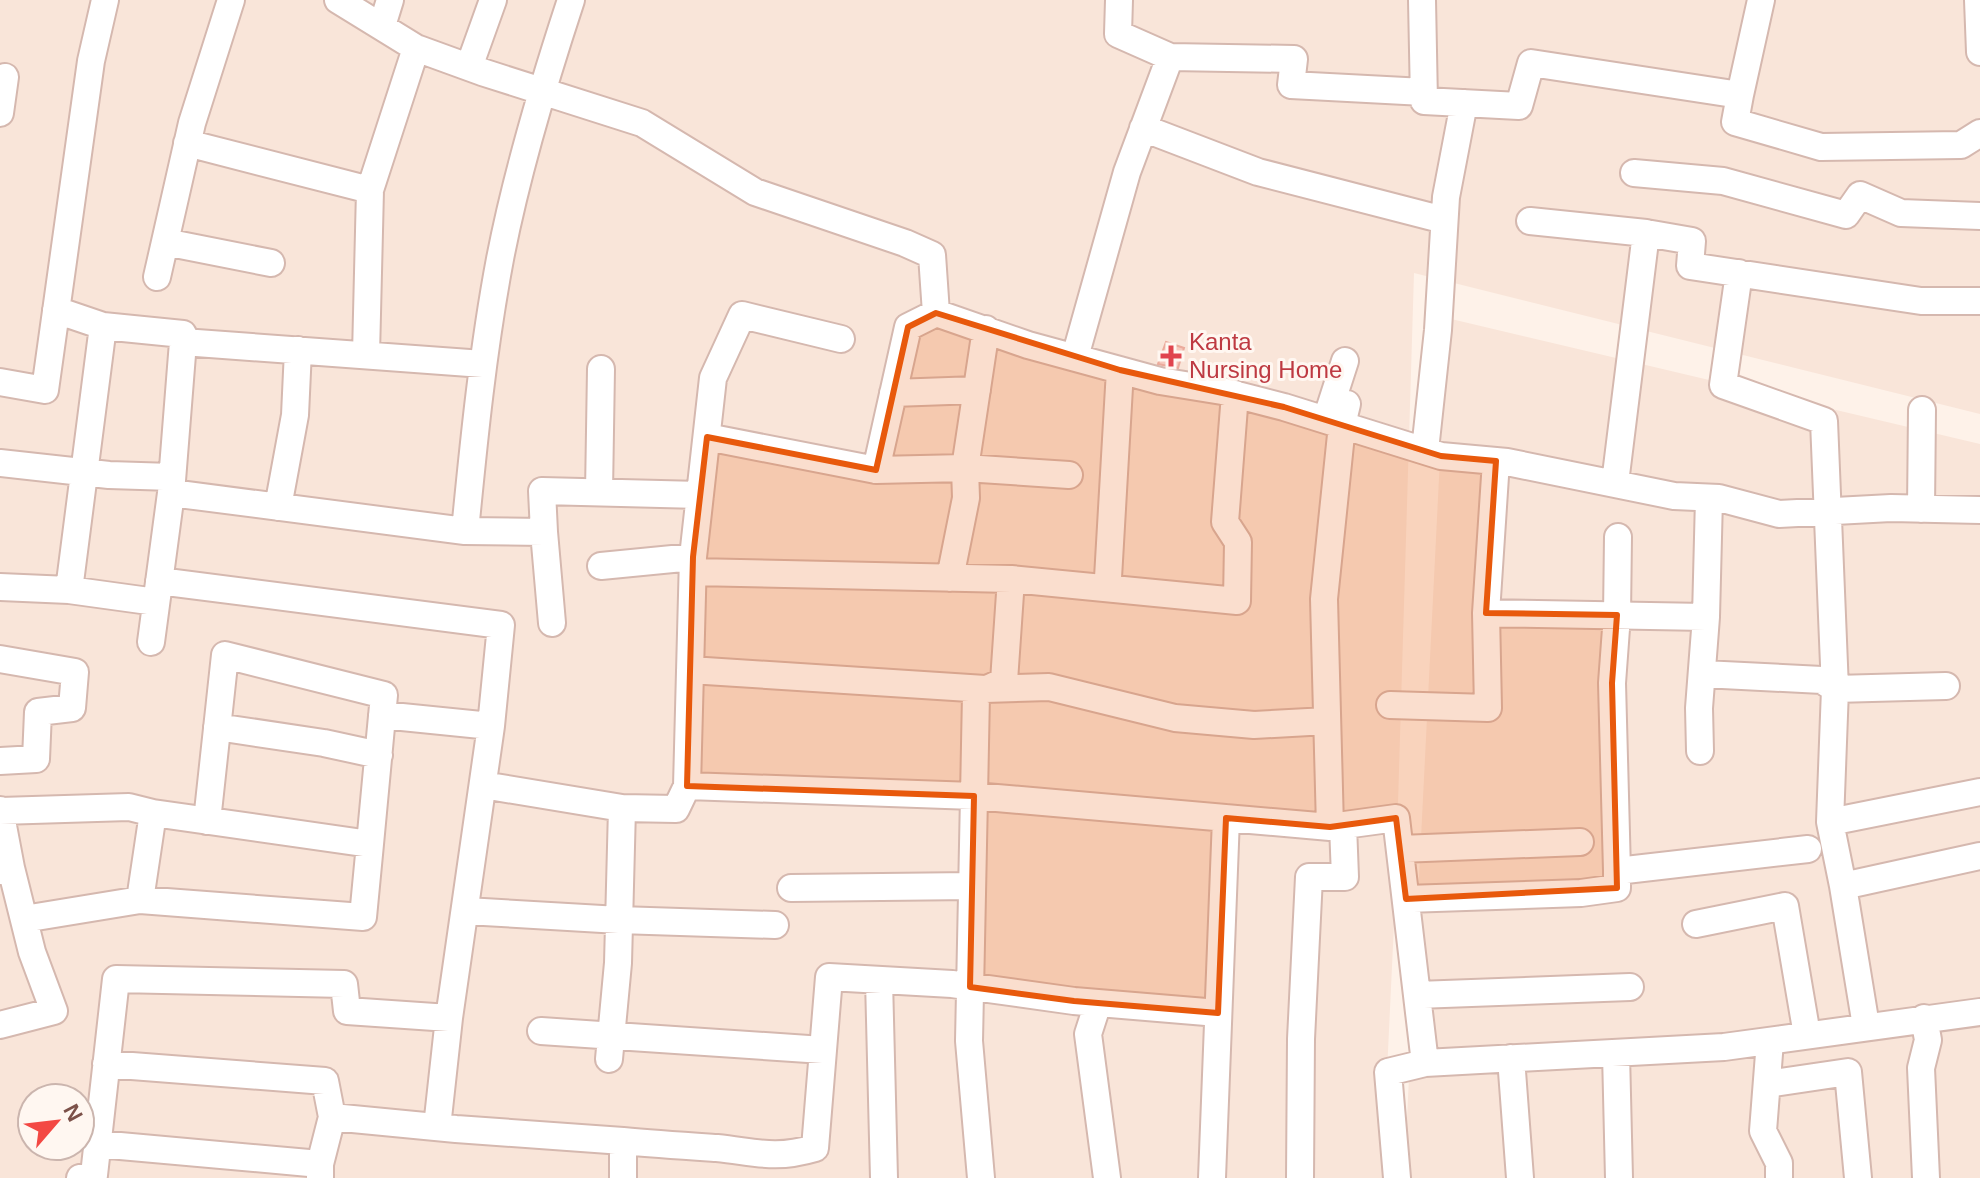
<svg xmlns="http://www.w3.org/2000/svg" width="1980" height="1178" font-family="Helvetica,sans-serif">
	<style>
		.residential { fill: #f9e5d9; fill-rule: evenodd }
		.building { fill: #f7c9bd; stroke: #ebab9c; stroke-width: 2 }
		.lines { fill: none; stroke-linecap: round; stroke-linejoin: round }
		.minor-casing { stroke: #d5b8af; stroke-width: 30 }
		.minor { stroke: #fff; stroke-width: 26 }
		.marked { fill: #e8590c; fill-opacity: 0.2; stroke: #e8590c; stroke-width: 6; stroke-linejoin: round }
		.health-dot { fill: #e0444e; stroke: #fff7f1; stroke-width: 3 }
		.labels { text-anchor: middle; stroke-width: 6; stroke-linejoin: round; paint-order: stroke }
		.health-label { font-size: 24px; fill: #be3a42; stroke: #fff7f1; text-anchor: start }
	</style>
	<rect width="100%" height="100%" fill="#fef2e9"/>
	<path class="residential" d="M0,0H1980V414L1414,273L1395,903L1382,1178H0ZM32,1098H80V1146H32Z
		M1447,318L1980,444V1178H1404Z"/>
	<path class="building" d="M1166,342L1184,348L1178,368L1158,364Z"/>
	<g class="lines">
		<defs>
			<path id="minor" d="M338,0L416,48L482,72L642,123L755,192L905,243L932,255L936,313L1028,345L1160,381L1222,391L1284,407L1441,456L1507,462L1674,496L1719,498L1779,514L1891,508L1980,510
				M1119,0L1118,34L1170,57
				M1422,0L1424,101L1519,106L1531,63L1740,95L1761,0
				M1978,0L1980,52
				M382,26L390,0
				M469,67L493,0
				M1740,95L1735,122L1821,147L1961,145L1980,133
				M0,113L5,77
				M1143,128L1258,172L1444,220
				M187,143L370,190
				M1634,173L1723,181L1846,215L1860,195L1901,213L1980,216
				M1530,221L1646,233L1615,483
				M1646,233L1692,241L1690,266L1921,301H1980
				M165,242L271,263
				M1739,273L1723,385L1824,421L1835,689L1946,686
				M157,277L192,123L231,0
				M56,310L103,326L183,334
				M841,339L742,315L713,378L693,557L687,786L974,796L969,1041L981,1178
				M366,355L370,190L416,48
				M1075,357L1127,172L1170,57L1294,59L1291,85L1424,92
				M0,382L45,390L91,61L105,0
				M893,393L977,390
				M1235,394L1225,522L1238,542L1237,601L1011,579L1004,681L976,694L974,796L1330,827
				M1347,404L1342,425L1324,599L1330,827L1396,818L1425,1063L1724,1047L1980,1012
				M1326,420L1345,361
				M707,437L876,470L908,327L936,313
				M1425,450L1438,330L1446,197L1464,103
				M1496,461L1486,613L1706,617L1709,498
				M0,463L109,475L172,477
				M876,470L965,468L1069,475
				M599,492L601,369
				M171,493L183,342L483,364
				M278,507L295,415L298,350
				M1921,509L1922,410
				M465,531L544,532L542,491L700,495
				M544,532L552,623
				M601,566L693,557
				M693,572L1011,579
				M950,578L966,498L965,468L986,329
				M1108,578L1120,370
				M159,581L501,625L491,726L382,715
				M0,587L69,590L156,602
				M69,590L103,326
				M151,642L171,493L465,531C474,439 483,349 500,259C517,171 543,85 571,0
				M0,659L75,672L72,708L38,712L36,759L0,761
				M690,670L985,689L1049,687L1175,718L1254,725L1327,721
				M1703,674L1822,680L1835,689L1830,822L1980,792
				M1390,705L1488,708L1486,613
				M217,727L324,743L379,755
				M1700,751L1699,708L1706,617
				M483,785L622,808L676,809L687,786
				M0,810L11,868L0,871
				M0,811L129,807L153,813
				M1830,822L1843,886L1980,856
				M1400,849L1580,842
				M1617,871L1612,683L1617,615L1618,537
				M1843,886L1866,1026
				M791,888L972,886
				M1406,899L1581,893L1617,888V871L1808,849
				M140,900L363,917L370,844
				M466,911L619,920L775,925
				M24,919L140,900L153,813L370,844L384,695L225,655L207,821
				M1696,924L1785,906L1807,1035
				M879,980L884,1178
				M1417,995L1630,987
				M1098,1003L1088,1034L1107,1178
				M1924,1018L1928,1040L1921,1068L1926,1178
				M0,1025L54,1011L32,952L11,868
				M541,1031L823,1050
				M1770,1041L1763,1131L1779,1163V1178
				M1616,1053L1619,1178
				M1511,1058L1520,1178
				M609,1059L618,963L622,808
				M106,1064L325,1081L332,1117
				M1767,1084L1848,1072L1858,1178
				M437,1127L449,1018
				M623,1141C654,1144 686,1146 717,1148C756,1152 774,1160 815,1148L829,977L952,984L1074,1001L1218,1013
				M98,1144L320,1164
				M80,1178L94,1175L116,979L344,984L347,1011L449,1018L491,726
				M320,1178V1164L332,1117L456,1129L623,1141V1178
				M1212,1178L1226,818
				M1300,1178L1301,1039L1309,877H1345L1343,825
				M1397,1178L1388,1072L1425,1063"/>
		</defs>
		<use href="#minor" class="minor-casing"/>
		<use href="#minor" class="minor"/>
	</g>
	<path class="marked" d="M936,313L1120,370L1284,407L1441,456L1496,461L1486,613L1617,615L1612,683L1617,888L1406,899L1396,818L1330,827L1226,818L1218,1013L1074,1001L970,987L974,796L687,786L693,557L707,437L876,470L908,327Z"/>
	<path class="health-dot" d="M1167 344h8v8h8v8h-8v8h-8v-8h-8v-8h8z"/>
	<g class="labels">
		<g class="health-label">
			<text x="1189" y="350">Kanta<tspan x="1189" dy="28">Nursing Home</tspan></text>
		</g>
	</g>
	<g transform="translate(56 1122) rotate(62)"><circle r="38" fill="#fff7f1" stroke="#cbb5ae" stroke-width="2"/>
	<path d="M0-6L14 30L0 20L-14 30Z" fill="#f34843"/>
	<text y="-12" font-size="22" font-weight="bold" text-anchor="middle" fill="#7c5149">N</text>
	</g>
</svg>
